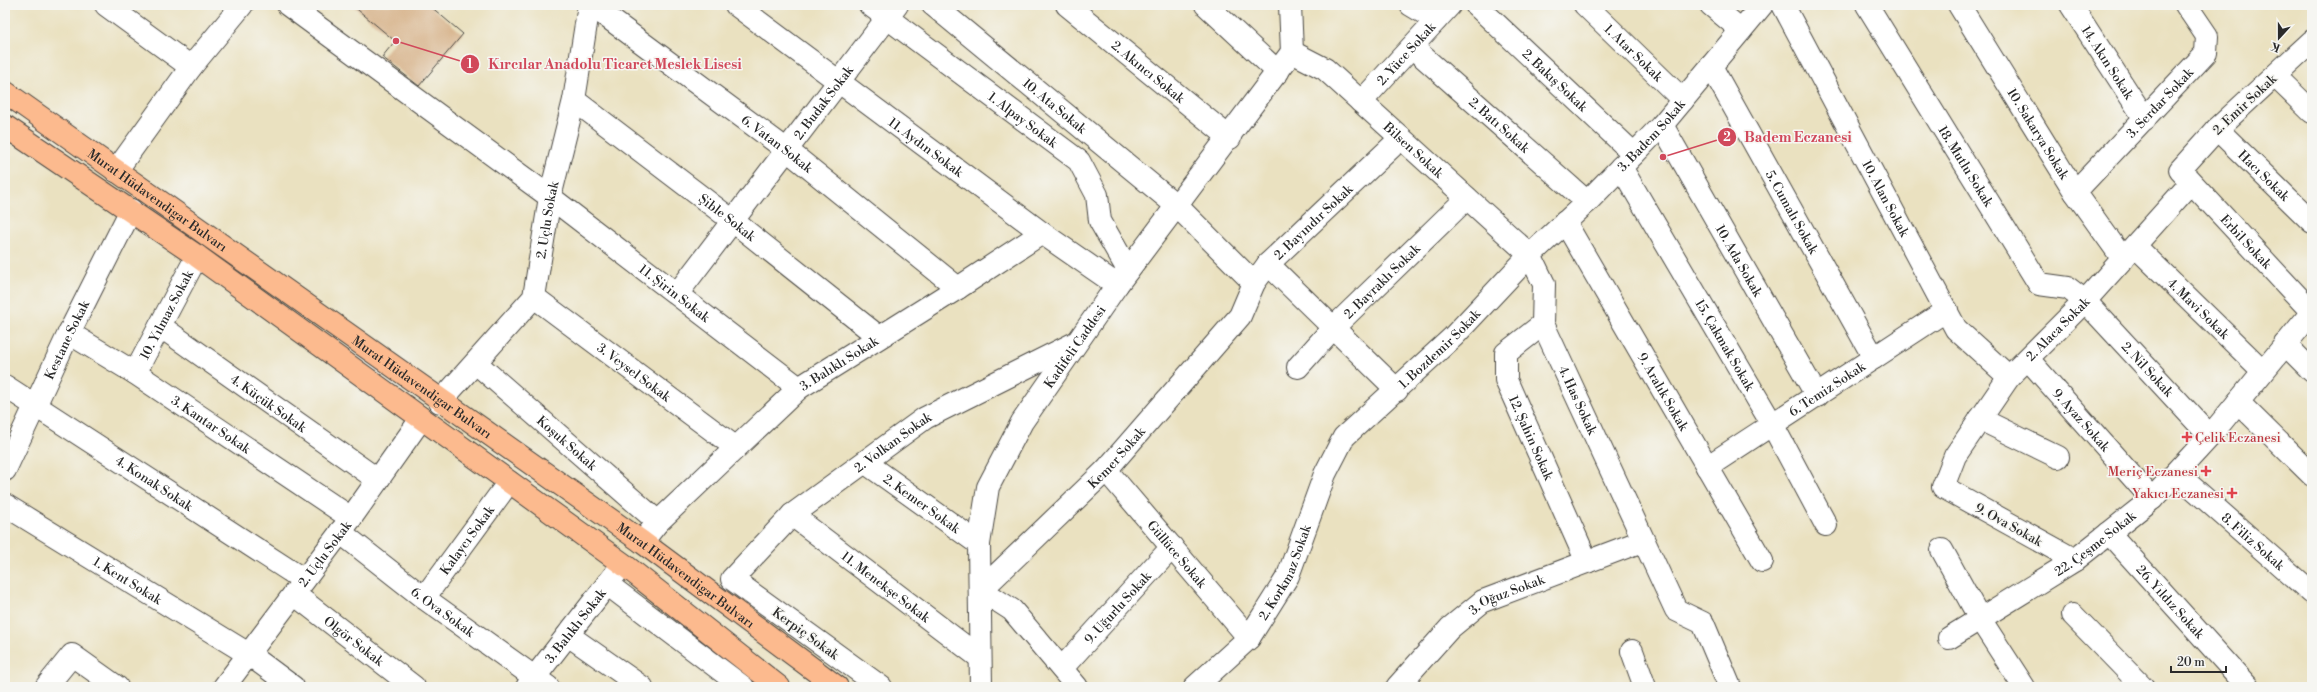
<svg xmlns="http://www.w3.org/2000/svg" width="2317" height="692" font-family="'Libre Bodoni',serif">
	<style>
		.building { fill: #d8b58e }
		.lines { fill: none; stroke-linecap: round; stroke-linejoin: round }
		.minor-casing { stroke: #484641; stroke-width: 24 }
		.major-casing { stroke: #484641; stroke-width: 24 }
		.minor { stroke: #fff; stroke-width: 22 }
		.major { stroke: #fcba8e; stroke-width: 22 }
		.health-dot { fill: #e0444e; stroke: #f6f6f2; stroke-width: 1.5 }
		.labels { text-anchor: middle; stroke-width: 3; stroke-linejoin: round; paint-order: stroke }
		.street-label { font-size: 13px; fill: #2b2b2b; stroke: #f6f6f2 }
		.health-label { font-size: 13px; fill: #be3a42; stroke: #f6f6f2; text-anchor: end }
		.leader { fill: none; stroke: #d1495b; stroke-width: 1.5 }
		.callout-dot { fill: #d1495b; stroke: #f6f6f2; stroke-width: 1.5 }
		.mark-label { font-size: 12px; text-anchor: middle; font-weight: bold; fill: #fff }
		.callout-label { font-size: 14px; text-anchor: middle; font-weight: bold; fill: #d1495b; stroke: #f6f6f2; stroke-width: 3; stroke-linejoin: round; paint-order: stroke }
	</style>
	<rect width="100%" height="100%" fill="#f6f6f2"/>
	<filter id="ink" filterUnits="userSpaceOnUse"><feTurbulence type="fractalNoise" baseFrequency=".025" numOctaves="2"/><feDisplacementMap in="SourceGraphic" scale="8" xChannelSelector="R" yChannelSelector="G"/><feConvolveMatrix kernelMatrix="1 2 1 2 8 2 1 2 1" color-interpolation-filters="sRGB"/></filter>
	<filter id="wash" filterUnits="userSpaceOnUse"><feTurbulence type="fractalNoise" baseFrequency=".012" numOctaves="4" result="noise"/><feDisplacementMap in="SourceGraphic" scale="16" xChannelSelector="R" yChannelSelector="G"/><feGaussianBlur stdDeviation="0.9" result="paint"/><feColorMatrix in="noise" values="0 0 0 0 0 0 0 0 0 0 0 0 0 0 0 0 0 1.4 0 .05"/><feComposite in="paint" operator="in"/></filter>
	<g filter="url(#wash)">
		<rect width="100%" height="100%" fill="#eae1c0"/>
		<g id="blocks">
			<path class="building" d="M352,5H429L463,34L419,86L382,57L395,41Z"/>
		</g>
	</g>
	<g filter="url(#ink)">
		<use href="#blocks" fill-opacity="0" stroke="#484641" stroke-width="1"/>
		<g class="lines">
			<defs>
				<g id="minor">
					<path d="M106,5L191,67"/>
					<path id="s1" d="M288,5L550,197L799,388"/>
					<path id="s2" d="M591,5L787,150L958,288"/>
					<path id="s3" d="M736,5L1042,233L1117,285"/>
					<path id="s4" d="M870,5L1079,161L1097,195L1100,221L1128,270"/>
					<path id="s5" d="M933,5L1177,206L1254,283"/>
					<path id="s6" d="M1067,5L1230,138"/>
					<path d="M1206,5L1278,72"/>
					<path d="M1290,5L1292,52"/>
					<path d="M1411,5L1436,20"/>
					<path id="s7" d="M1476,5L1634,154"/>
					<path id="s8" d="M1585,5L1683,100"/>
					<path d="M1711,5L1741,30"/>
					<path id="s9" d="M1783,5L1956,329L2009,377"/>
					<path id="s10" d="M1867,5L2039,284L2068,288L2085,301L2210,436"/>
					<path id="s11" d="M1959,5L2075,192L2123,259"/>
					<path id="s12" d="M2071,5L2145,119"/>
					<path id="s13" d="M2312,41L2217,129L2180,170L2312,312"/>
					<path id="s14" d="M1412,47L1587,202"/>
					<path id="s15" d="M1292,52L1325,69L1530,255L1544,284L1543,324L1676,610L1703,623L1730,687"/>
					<path id="s16" d="M1711,66L1874,358"/>
					<path d="M2275,76L2312,112"/>
					<path id="s17" d="M574,100L733,221L879,337"/>
					<path id="s18" d="M1361,102L1450,5"/>
					<path id="s19" d="M1662,125L1817,396"/>
					<path id="s20" d="M2217,129L2312,222"/>
					<path id="s21" d="M1621,167L1772,424L1826,525"/>
					<path d="M116,171L191,67L242,5"/>
					<path id="s22" d="M2075,192L2206,53L2207,36L2186,5"/>
					<path id="s23" d="M1565,222L1762,561"/>
					<path id="s24" d="M2135,246L2263,371"/>
					<path id="s25" d="M677,294L897,5"/>
					<path id="s26" d="M534,297L735,447"/>
					<path id="s27" d="M1543,324L1506,353V380L1587,562"/>
					<path id="s28" d="M160,326L378,480"/>
					<path id="s29" d="M69,333L135,373L351,518"/>
					<path d="M2285,344L2312,371"/>
					<path id="s30" d="M2028,359L2152,499"/>
					<path id="s31" d="M476,363L658,522"/>
					<path id="s32" d="M1298,367L1333,328L1467,198"/>
					<path id="s33" d="M135,373L197,256"/>
					<path id="s34" d="M5,386L304,580"/>
					<path id="s35" d="M1397,390L1268,264L1401,138"/>
					<path id="s36" d="M440,402L534,297L550,197L574,100L589,5"/>
					<path d="M2238,402L2312,475"/>
					<path d="M1980,419L2058,457"/>
					<path id="s37" d="M866,463L979,544"/>
					<path id="s38" d="M1707,467L1947,310"/>
					<path id="s39" d="M5,470L69,333L131,210"/>
					<path id="s40" d="M1106,470L1249,638"/>
					<path id="s41" d="M2176,473L2312,593"/>
					<path id="s42" d="M5,505L250,655L293,687"/>
					<path id="s43" d="M792,515L979,657"/>
					<path id="s44" d="M340,532L424,598L548,687"/>
					<path id="s45" d="M2109,533L2248,687"/>
					<path id="s46" d="M642,542L658,522L799,388L958,288L1042,233"/>
					<path d="M1942,550L1980,619L2024,687"/>
					<path id="s47" d="M2075,560L1943,487L1955,456L2009,377L2085,301L2190,184"/>
					<path d="M607,584L743,687"/>
					<path id="s48" d="M294,594L414,687"/>
					<path id="s49" d="M424,598L509,482"/>
					<path d="M2073,615L2143,687"/>
					<path d="M568,635L642,687"/>
					<path id="s50" d="M1949,638L2075,560L2152,499L2210,436L2312,312"/>
					<path d="M1632,651L1645,687"/>
					<path id="s51" d="M1062,668L1172,547"/>
					<path d="M46,687L72,655L117,687"/>
					<path id="s52" d="M224,687L351,518L421,419"/>
					<path id="s53" d="M527,687L616,573"/>
					<path id="s54" d="M881,687L732,579L792,515L925,418L1075,343"/>
					<path id="s55" d="M981,687L979,544L988,487L1022,422L1117,285L1292,52"/>
					<path id="s56" d="M1077,687L1012,610L981,590L1106,470L1240,316L1254,283L1268,264"/>
					<path id="s57" d="M1195,687L1249,638L1288,576L1325,474L1344,437L1453,337L1530,255L1587,202L1634,154L1662,125L1762,5"/>
					<path id="s58" d="M1397,687L1450,628L1483,601L1642,541"/>
				</g>
				<g id="major">
					<path id="s59" d="M5,92L642,542L837,687"/>
					<path d="M5,126L197,256L623,564L779,687"/>
				</g>
			</defs>
			<use href="#minor" class="minor-casing"/>
			<use href="#major" class="major-casing"/>
			<use href="#minor" class="minor"/>
			<use href="#major" class="major"/>
		</g>
	</g>
	<g class="health-dot">
		<path d="M2185 431h4v4h4v4h-4v4h-4v-4h-4v-4h4z"/>
		<path d="M2204 465h4v4h4v4h-4v4h-4v-4h-4v-4h4z"/>
		<path d="M2230 487h4v4h4v4h-4v4h-4v-4h-4v-4h4z"/>
	</g>
	<g class="labels">
		<g class="street-label">
			<text dy="5" stroke="none"><textPath href="#s8" startOffset="68">1. Atar Sokak</textPath></text>
			<text dy="5" stroke="none"><textPath href="#s18" startOffset="66">2. Yüce Sokak</textPath></text>
			<text dy="5" stroke="none"><textPath href="#s12" startOffset="68">14. Akın Sokak</textPath></text>
			<text dy="5" stroke="none"><textPath href="#s6" startOffset="105">2. Akıncı Sokak</textPath></text>
			<text dy="5" stroke="none"><textPath href="#s7" startOffset="109">2. Bakış Sokak</textPath></text>
			<text dy="5" stroke="none"><textPath href="#s25" startOffset="241">2. Budak Sokak</textPath></text>
			<text dy="5" stroke="none"><textPath href="#s22" startOffset="123">3. Serdar Sokak</textPath></text>
			<text transform="translate(2244 104) rotate(-43)" y="5">2. Emir Sokak</text>
			<text dy="5" stroke="none"><textPath href="#s5" startOffset="158">10. Ata Sokak</textPath></text>
			<text dy="5" stroke="none"><textPath href="#s4" startOffset="191">1. Alpay Sokak</textPath></text>
			<text dy="5" stroke="none"><textPath href="#s14" startOffset="117">2. Batı Sokak</textPath></text>
			<text dy="5" stroke="none"><textPath href="#s11" startOffset="151">10. Sakarya Sokak</textPath></text>
			<text dy="5" stroke="none"><textPath href="#s57" startOffset="727">3. Badem Sokak</textPath></text>
			<text dy="5" stroke="none"><textPath href="#s2" startOffset="232">6. Vatan Sokak</textPath></text>
			<text dy="5" stroke="none"><textPath href="#s3" startOffset="237">11. Aydın Sokak</textPath></text>
			<text dy="5" stroke="none"><textPath href="#s15" startOffset="157">Bilsen Sokak</textPath></text>
			<text dy="5" stroke="none"><textPath href="#s10" startOffset="189">18. Mutlu Sokak</textPath></text>
			<text dy="5" stroke="none"><textPath href="#s20" startOffset="66">Hacı Sokak</textPath></text>
			<text dy="5" stroke="none"><textPath href="#s9" startOffset="219">10. Alan Sokak</textPath></text>
			<text dy="5" stroke="none"><textPath href="#s59" startOffset="187">Murat Hüdavendigar Bulvarı</textPath></text>
			<text dy="5" stroke="none"><textPath href="#s16" startOffset="167">5. Cumalı Sokak</textPath></text>
			<text dy="5" stroke="none"><textPath href="#s17" startOffset="193">Şible Sokak</textPath></text>
			<text dy="5" stroke="none"><textPath href="#s36" startOffset="219">2. Uçlu Sokak</textPath></text>
			<text dy="5" stroke="none"><textPath href="#s35" startOffset="242">2. Bayındır Sokak</textPath></text>
			<text dy="5" stroke="none"><textPath href="#s13" startOffset="282">Erbil Sokak</textPath></text>
			<text dy="5" stroke="none"><textPath href="#s19" startOffset="156">10. Ada Sokak</textPath></text>
			<text dy="5" stroke="none"><textPath href="#s32" startOffset="120">2. Bayraklı Sokak</textPath></text>
			<text dy="5" stroke="none"><textPath href="#s1" startOffset="482">11. Şirin Sokak</textPath></text>
			<text dy="5" stroke="none"><textPath href="#s24" startOffset="89">4. Mavi Sokak</textPath></text>
			<text dy="5" stroke="none"><textPath href="#s33" startOffset="66">10. Yılmaz Sokak</textPath></text>
			<text dy="5" stroke="none"><textPath href="#s47" startOffset="348">2. Alaca Sokak</textPath></text>
			<text dy="5" stroke="none"><textPath href="#s39" startOffset="144">Kestane Sokak</textPath></text>
			<text dy="5" stroke="none"><textPath href="#s21" startOffset="206">15. Çakmak Sokak</textPath></text>
			<text dy="5" stroke="none"><textPath href="#s55" startOffset="366">Kadifeli Caddesi</textPath></text>
			<text dy="5" stroke="none"><textPath href="#s57" startOffset="426">1. Bozdemir Sokak</textPath></text>
			<text dy="5" stroke="none"><textPath href="#s46" startOffset="267">3. Balıklı Sokak</textPath></text>
			<text dy="5" stroke="none"><textPath href="#s10" startOffset="471">2. Nil Sokak</textPath></text>
			<text dy="5" stroke="none"><textPath href="#s26" startOffset="125">3. Veysel Sokak</textPath></text>
			<text dy="5" stroke="none"><textPath href="#s59" startOffset="511">Murat Hüdavendigar Bulvarı</textPath></text>
			<text dy="5" stroke="none"><textPath href="#s38" startOffset="143">6. Temiz Sokak</textPath></text>
			<text dy="5" stroke="none"><textPath href="#s23" startOffset="196">9. Aralık Sokak</textPath></text>
			<text dy="5" stroke="none"><textPath href="#s15" startOffset="470">4. Has Sokak</textPath></text>
			<text dy="5" stroke="none"><textPath href="#s28" startOffset="133">4. Küçük Sokak</textPath></text>
			<text dy="5" stroke="none"><textPath href="#s30" startOffset="81">9. Ayaz Sokak</textPath></text>
			<text dy="5" stroke="none"><textPath href="#s29" startOffset="169">3. Kantar Sokak</textPath></text>
			<text dy="5" stroke="none"><textPath href="#s27" startOffset="137">12. Şahin Sokak</textPath></text>
			<text dy="5" stroke="none"><textPath href="#s31" startOffset="121">Koşuk Sokak</textPath></text>
			<text dy="5" stroke="none"><textPath href="#s54" startOffset="396">2. Volkan Sokak</textPath></text>
			<text dy="5" stroke="none"><textPath href="#s56" startOffset="327">Kemer Sokak</textPath></text>
			<text dy="5" stroke="none"><textPath href="#s34" startOffset="178">4. Konak Sokak</textPath></text>
			<text dy="5" stroke="none"><textPath href="#s37" startOffset="69">2. Kemer Sokak</textPath></text>
			<text transform="translate(2009 524) rotate(29)" y="5">9. Ova Sokak</text>
			<text dy="5" stroke="none"><textPath href="#s49" startOffset="72">Kalaycı Sokak</textPath></text>
			<text dy="5" stroke="none"><textPath href="#s41" startOffset="103">8. Filiz Sokak</textPath></text>
			<text dy="5" stroke="none"><textPath href="#s50" startOffset="174">22. Çeşme Sokak</textPath></text>
			<text dy="5" stroke="none"><textPath href="#s52" startOffset="167">2. Uçlu Sokak</textPath></text>
			<text dy="5" stroke="none"><textPath href="#s40" startOffset="110">Güllüce Sokak</textPath></text>
			<text dy="5" stroke="none"><textPath href="#s57" startOffset="148">2. Korkmaz Sokak</textPath></text>
			<text dy="5" stroke="none"><textPath href="#s59" startOffset="835">Murat Hüdavendigar Bulvarı</textPath></text>
			<text dy="5" stroke="none"><textPath href="#s42" startOffset="144">1. Kent Sokak</textPath></text>
			<text dy="5" stroke="none"><textPath href="#s43" startOffset="118">11. Menekşe Sokak</textPath></text>
			<text dy="5" stroke="none"><textPath href="#s58" startOffset="146">3. Oğuz Sokak</textPath></text>
			<text dy="5" stroke="none"><textPath href="#s45" startOffset="92">26. Yıldız Sokak</textPath></text>
			<text dy="5" stroke="none"><textPath href="#s51" startOffset="82">9. Uğurlu Sokak</textPath></text>
			<text dy="5" stroke="none"><textPath href="#s44" startOffset="130">6. Ova Sokak</textPath></text>
			<text dy="5" stroke="none"><textPath href="#s53" startOffset="78">3. Balıklı Sokak</textPath></text>
			<text transform="translate(806 633) rotate(36)" y="5">Kerpiç Sokak</text>
			<text dy="5" stroke="none"><textPath href="#s48" startOffset="76">Olgör Sokak</textPath></text>
		</g>
		<g class="health-label">
			<text x="2195" y="442" text-anchor="start">Çelik Eczanesi</text>
			<text x="2198" y="476">Meriç Eczanesi</text>
			<text x="2224" y="498">Yakıcı Eczanesi</text>
		</g>
	</g>
	<path class="leader" d="M396 41L470 64M1663 157L1727 137"/>
	<g class="callout-dot">
		<circle cx="396" cy="41" r="4"/>
		<circle cx="1663" cy="157" r="4"/>
		<circle cx="470" cy="64" r="10"/>
		<circle cx="1727" cy="137" r="10"/>
	</g>
	<g class="mark-label">
		<text x="470" y="68">1</text>
		<text x="1727" y="141">2</text>
	</g>
	<g class="callout-label">
		<text x="615" y="69">Kırcılar Anadolu Ticaret Meslek Lisesi</text>
		<text x="1798" y="142">Badem Eczanesi</text>
	</g>
	<rect width="2317" height="692" fill="none" stroke="#f6f6f2" stroke-width="20"/>
	<g transform="translate(2279 38) rotate(201)" stroke="#f6f6f2" stroke-width="3" paint-order="stroke">
	<path d="M0-3L7 15L0 10L-7 15Z" fill="#2b2b2b"/>
	<text y="-6" font-size="11" font-weight="bold" text-anchor="middle" fill="#2b2b2b">K</text>
	</g>
	<path d="M2171 666v6h55v-6" fill="none" stroke="#2b2b2b" stroke-width="2"/>
	<text x="2177" y="666" font-size="12" fill="#2b2b2b" stroke="#f6f6f2" stroke-width="3" paint-order="stroke">20 m</text>
</svg>
